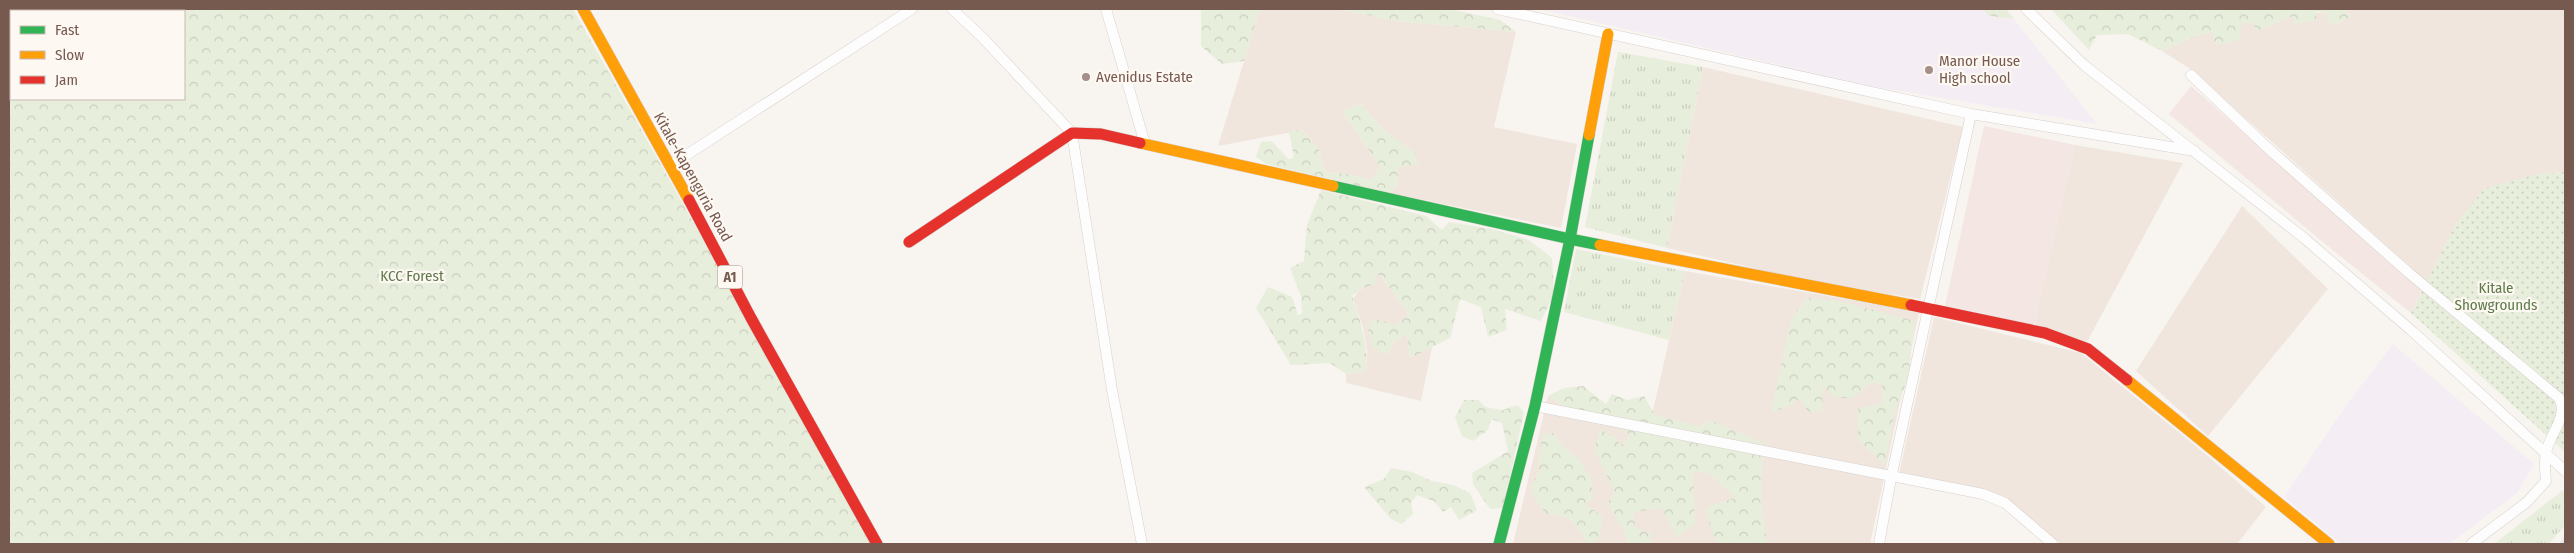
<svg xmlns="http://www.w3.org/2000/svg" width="2574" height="553" font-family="'Fira Sans Condensed',sans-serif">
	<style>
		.residential { fill: #f0e6de }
		.commercial { fill: #f4e6e2 }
		.education { fill: #f4eef4 }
		.grass { fill: url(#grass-tufts) }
		.forest { fill: url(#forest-crowns); fill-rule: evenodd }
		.park { fill: url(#park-dots) }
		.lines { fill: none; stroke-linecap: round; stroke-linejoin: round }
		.street-casing { stroke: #d7d0cc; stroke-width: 11 }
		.fast-casing { stroke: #d8d0cc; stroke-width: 12 }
		.slow-casing { stroke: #d8d0cc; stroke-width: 12 }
		.jam-casing { stroke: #d8d0cc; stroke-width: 12 }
		.street { stroke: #fefdfd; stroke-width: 10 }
		.fast { stroke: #30b455; stroke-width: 11 }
		.slow { stroke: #ff9f0a; stroke-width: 11 }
		.jam { stroke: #e5322d; stroke-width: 11 }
		.rail { stroke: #e5e4e6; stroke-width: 3; stroke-dasharray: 8 5; stroke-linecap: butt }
		.poi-dot { fill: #a49088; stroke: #fef8f3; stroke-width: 2 }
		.labels { text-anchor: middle; stroke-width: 4.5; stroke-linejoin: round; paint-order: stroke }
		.shield { fill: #fef8f3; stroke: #9f8981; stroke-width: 1 }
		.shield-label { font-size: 14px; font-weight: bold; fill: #765a50 }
		.poi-label { font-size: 15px; fill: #765a50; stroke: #fef8f3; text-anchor: start }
		.street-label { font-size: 15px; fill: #765a50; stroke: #fef8f3 }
		.park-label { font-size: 15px; fill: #5d7a49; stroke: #fef8f3 }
	</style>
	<defs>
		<pattern id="grass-tufts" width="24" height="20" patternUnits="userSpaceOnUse" patternTransform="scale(1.25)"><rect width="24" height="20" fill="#e8eedc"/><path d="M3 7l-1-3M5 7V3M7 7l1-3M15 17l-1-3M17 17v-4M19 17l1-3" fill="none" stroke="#cacebf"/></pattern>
		<pattern id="forest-crowns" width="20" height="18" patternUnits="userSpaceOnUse" patternTransform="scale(1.25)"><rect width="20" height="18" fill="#e8eedc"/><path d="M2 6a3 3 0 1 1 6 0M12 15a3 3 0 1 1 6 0" fill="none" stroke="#cacebf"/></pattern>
		<pattern id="park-dots" width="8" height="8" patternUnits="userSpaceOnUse" patternTransform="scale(1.25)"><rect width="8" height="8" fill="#e8eedc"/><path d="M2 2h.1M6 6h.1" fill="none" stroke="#cacebf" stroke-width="1.8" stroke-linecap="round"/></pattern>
	</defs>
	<rect width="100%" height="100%" fill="#f8f4f0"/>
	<path class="residential" d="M1260,9H1338L1396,21L1516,32L1494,127L1577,144L1561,228L1390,193L1397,186L1398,168L1416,155L1383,129L1361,104L1342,111L1380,167L1371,180L1348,174L1325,172L1319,150L1303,130L1218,146Z
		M2344,9H2565V172L2533,175L2455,225L2427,282L2192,70L2162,51L2193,37L2211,32L2240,40V23L2252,22L2257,30L2293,16L2325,12L2332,26L2351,17Z
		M1703,67L1963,127L1920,299L1815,282L1667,248Z
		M2075,145L2183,163L2087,342L2034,326Z
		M2242,206L2328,289L2208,436L2136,371Z
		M1685,271L1919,312L1870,544H1513L1548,396L1651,419Z
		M1374,275H1380L1409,315L1395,325L1388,354L1394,342L1407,334L1410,357L1432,347L1421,401L1346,383V374L1366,371L1367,351L1363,327L1353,299L1359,290L1375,284Z
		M1934,317L2081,353L2209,457L2266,507L2237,544H2061L2007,499L1950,482L1899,474Z"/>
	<path class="commercial" d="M2191,86L2422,290L2411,313L2324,243L2169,114Z
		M1984,126L2075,145L2034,326L1945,306Z"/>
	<path class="education" d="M1539,9H2006L2097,124L1871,86Z
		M2393,344L2534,464L2517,493L2449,544H2341L2284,497L2347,404Z"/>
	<path class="grass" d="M1618,52L1703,67L1667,248L1585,227Z
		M1576,249L1685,271L1669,340L1564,312Z
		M2563,490L2565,494V525L2549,544H2494Z"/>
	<path class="forest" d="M9,9H573L875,544H9ZM11,11H184V99H11Z
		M1199,9H1260L1244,61L1222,64L1201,46V10Z
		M1338,9H1449L1500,20L1516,32L1396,21Z
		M1983,9H2006L2014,19L1989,16Z
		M2051,9H2344L2351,17L2332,26L2325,12H2316V20L2295,24L2293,16L2257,31L2252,22L2241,23L2240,40L2216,45L2211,32L2193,37L2162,51L2128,34L2097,35L2089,50Z
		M1361,104L1383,129L1416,154L1418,164L1398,168L1397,186L1390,193L1266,164L1256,157L1261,142L1272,141L1288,159L1294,158L1289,131L1303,130L1319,150L1325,172L1348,174L1371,180L1380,167L1342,111Z
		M1321,190L1426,216L1442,230L1449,222L1492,229L1529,240L1552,258L1554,294L1541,321L1505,309L1507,330L1488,337L1481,307L1460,299L1450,338L1410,358L1407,334L1394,342L1388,355L1374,348L1367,326L1374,318L1395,325L1409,315L1380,275H1374L1376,284L1361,289L1352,296C1361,322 1368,344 1366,371L1346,374L1330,363L1291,365L1256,308L1268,287L1292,297L1298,315L1302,314L1301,296L1290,268L1304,261L1307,225Z
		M1807,298L1839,301L1915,321L1908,378L1895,412L1885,464L1858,440V408L1882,404V386L1873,382L1851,399L1832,396L1823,385L1822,411L1808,412L1800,398L1792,404L1771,413L1791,319Z
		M1583,386L1606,404L1612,394L1627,400L1644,396L1655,415L1699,426L1710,420L1764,443C1762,477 1759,511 1768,544H1721C1711,537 1708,519 1706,507L1735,498L1709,473L1693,471L1695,524L1677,537L1662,508L1634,512L1635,527L1652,534L1650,543L1628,544L1625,533L1608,503L1614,491L1594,449L1600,430L1614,436L1621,446L1630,435L1603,414L1564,407L1548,396L1564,388Z
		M1464,400H1479L1485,407L1503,410L1517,405L1524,412L1503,508L1490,509L1473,484L1472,473L1508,451L1502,423L1491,419L1488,430L1473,441L1462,436L1455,417Z
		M1554,433L1563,447L1578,458L1591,479L1594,498L1585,504L1603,517L1599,537L1591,544H1588C1573,522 1576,517 1546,514L1534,497L1531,485L1539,472L1538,458L1543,434Z
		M1391,468L1412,472L1432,481L1453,485L1470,493L1477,510L1459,520L1451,507L1443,512L1434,501L1417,495L1411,503L1413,514L1401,524L1391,519L1364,487L1384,479Z"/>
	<path class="park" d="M2565,172V452L2411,313L2455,225L2484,189L2533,175Z"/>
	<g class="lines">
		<defs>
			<path id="street" d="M952,9L982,37L1072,133L1112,390L1142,544
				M1106,9L1145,144
				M1497,9L1971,114
				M2026,9L2084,65L2304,238L2412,331L2565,471
				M2191,75L2270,150L2409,273L2559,398C2569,416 2549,435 2546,453C2544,462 2545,472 2546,481L2527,502L2471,544
				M671,165L912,9
				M1535,406L1983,494L2005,503L2053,544
				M1879,544L1891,478L1971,114L2195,151"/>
			<path id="fast" d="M1333,186L1570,239L1589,135
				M1499,544L1535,406L1570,239L1600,245"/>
			<path id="slow" d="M583,9L689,200
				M1589,135L1608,34
				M1140,143L1333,186
				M1600,245L1911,305
				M2127,380L2329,544"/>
			<path id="jam" d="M689,200L751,318L877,544
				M909,242L1072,133L1101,134L1140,143
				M1911,305L2045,333L2088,349L2127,380"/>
		</defs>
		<use href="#street" class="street-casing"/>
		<use href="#fast" class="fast-casing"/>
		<use href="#slow" class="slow-casing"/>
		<use href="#jam" class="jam-casing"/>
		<use href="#street" class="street"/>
		<use href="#fast" class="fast"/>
		<use href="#slow" class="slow"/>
		<use href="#jam" class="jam"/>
		<path class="rail" d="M2561,544L2565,539"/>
	</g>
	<g class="poi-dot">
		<circle cx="1929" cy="70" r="5"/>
		<circle cx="1086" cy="77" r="5"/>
	</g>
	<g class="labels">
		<rect class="shield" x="717.5" y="265.5" width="25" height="23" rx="4"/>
		<g class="shield-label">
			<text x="730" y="282">A1</text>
		</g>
		<g class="poi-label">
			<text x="1939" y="66">Manor House<tspan x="1939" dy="17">High school</tspan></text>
			<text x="1096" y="82">Avenidus Estate</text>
		</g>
		<g class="street-label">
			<text transform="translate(693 177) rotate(61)" y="5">Kitale-Kapenguria Road</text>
		</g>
		<g class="park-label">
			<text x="412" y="281">KCC Forest</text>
			<text x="2496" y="293">Kitale<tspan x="2496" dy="17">Showgrounds</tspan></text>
		</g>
	</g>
	<rect width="2574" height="553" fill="none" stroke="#765a50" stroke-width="20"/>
	<rect x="10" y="10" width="175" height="90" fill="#fef8f3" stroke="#c8b9b2"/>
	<rect x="20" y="26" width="25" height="8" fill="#30b455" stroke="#c8b9b2"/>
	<text x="55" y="35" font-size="15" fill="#765a50">Fast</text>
	<rect x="20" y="51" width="25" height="8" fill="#ff9f0a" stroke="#c8b9b2"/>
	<text x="55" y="60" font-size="15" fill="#765a50">Slow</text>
	<rect x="20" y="76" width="25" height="8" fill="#e5322d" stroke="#c8b9b2"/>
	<text x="55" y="85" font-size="15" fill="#765a50">Jam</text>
</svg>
